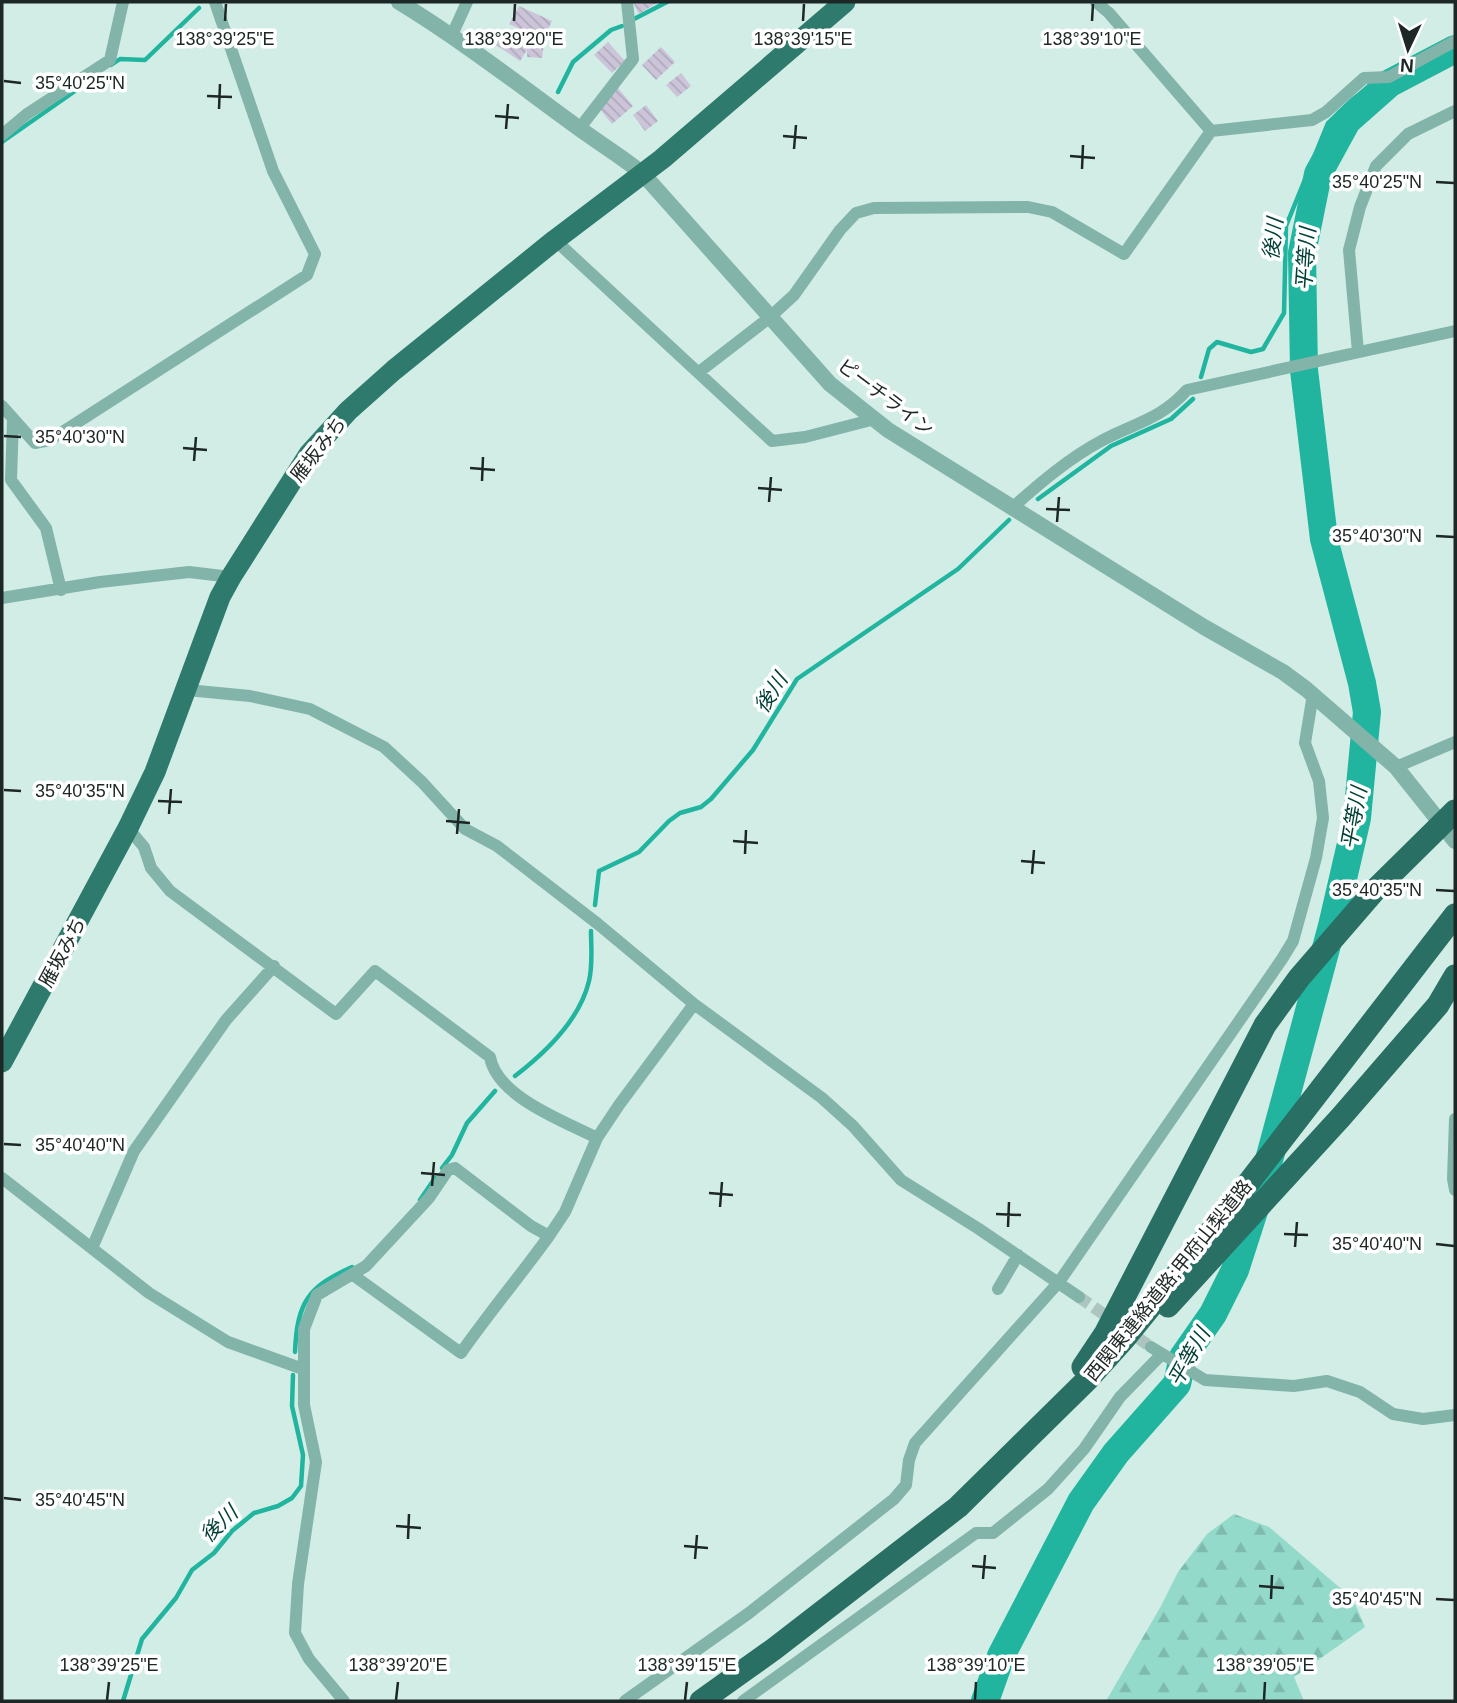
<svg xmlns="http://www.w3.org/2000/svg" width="1457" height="1703" font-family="Arial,'Noto Sans JP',sans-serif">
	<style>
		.forest { fill: url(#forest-firs) }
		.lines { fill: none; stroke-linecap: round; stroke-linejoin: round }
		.stream { stroke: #21b59f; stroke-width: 4.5 }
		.river { stroke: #21b59f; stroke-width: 28 }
		.building { fill: url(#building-back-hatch) }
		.minor-tunnel { stroke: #aec5bf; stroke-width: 12; stroke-dasharray: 12 6; stroke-linecap: butt }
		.minor { stroke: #83b4a9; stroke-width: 12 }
		.tertiary { stroke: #83b4a9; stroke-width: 16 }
		.trunk { stroke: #2e7a6c; stroke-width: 21 }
		.motorway { stroke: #2a6f63; stroke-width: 23 }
		.ticks { fill: none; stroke: #1d2725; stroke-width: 2.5 }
		.labels { text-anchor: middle; stroke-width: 7; stroke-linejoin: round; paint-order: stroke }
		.street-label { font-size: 19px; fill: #1d2725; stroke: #fff }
		.water-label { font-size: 21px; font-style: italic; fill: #003f36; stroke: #fff }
		.ticks-label { font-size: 18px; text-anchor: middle; fill: #1d2725; stroke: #fff; stroke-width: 7; stroke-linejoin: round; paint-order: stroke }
	</style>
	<defs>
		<pattern id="forest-firs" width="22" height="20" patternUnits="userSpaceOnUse" patternTransform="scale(1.75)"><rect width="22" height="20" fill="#93dacb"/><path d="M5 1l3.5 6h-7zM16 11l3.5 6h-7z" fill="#7ebbae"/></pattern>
		<pattern id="building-back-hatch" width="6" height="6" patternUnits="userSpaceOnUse" patternTransform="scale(1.75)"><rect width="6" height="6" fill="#ccc5da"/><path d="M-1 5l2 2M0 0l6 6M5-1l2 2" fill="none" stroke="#afa9bb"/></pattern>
	</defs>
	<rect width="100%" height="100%" fill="#d2ede6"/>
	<path class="forest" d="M1234,1514L1269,1527L1353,1599L1365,1627L1294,1677L1304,1701H1106L1161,1606L1178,1572L1207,1534Z"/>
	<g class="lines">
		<path class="stream" d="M634,19L667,2
			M111,65L120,59L145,60L199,8
			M558,92L573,62L611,30L622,26
			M2,142L98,75
			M1201,377L1209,349L1217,342L1251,352L1263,349L1284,313L1286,226L1328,123L1353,99L1371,86L1390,83
			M1038,499L1111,446L1171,419L1193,399
			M595,905L599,871L639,852L669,821L680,813L701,807L711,799L753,750L797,679L958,569L1009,520
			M515,1076C545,1053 580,1019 589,981C593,965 591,946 591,931
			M442,1168L452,1155L467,1123L495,1091
			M420,1200L435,1178
			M295,1352C297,1302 308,1287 352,1267
			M123,1701L142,1639L176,1598L192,1570L214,1553L232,1531L254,1513L278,1506L292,1498L301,1486L303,1455L292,1406L293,1375"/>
		<path class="river" d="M985,1701L1001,1656L1081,1502L1116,1453L1177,1384L1183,1357L1213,1314L1235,1270L1262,1186L1332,926L1357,818L1367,712L1362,683L1324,539L1304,370L1302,253L1318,174L1347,121L1390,83L1455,49"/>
	</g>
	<path class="building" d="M633,2H658L639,14Z
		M519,6L552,21L543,40L509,24Z
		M505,31L528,45V42L544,43L542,58L527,57V50L520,61L496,45Z
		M608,42L625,61L612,73L594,55Z
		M661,47L675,62L656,80L642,65Z
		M681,73L691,86L677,97L666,85Z
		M618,88L633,106L612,124L598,107Z
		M646,105L658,121L645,131L633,115Z"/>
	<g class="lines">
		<path class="minor-tunnel" d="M1079,1297L1151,1347"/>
		<path class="minor" d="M1096,2L1109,13L1211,131
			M452,35L467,2
			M579,129L633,59L627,2
			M2,135L27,114L110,60L123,2
			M555,240L772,441L805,437L875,419
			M1358,352L1349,250L1360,207L1376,166L1408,134L1455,111
			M699,372L769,318L794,295L840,230L856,213L874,208L1028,207L1052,212L1124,254L1211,131L1312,120L1326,112L1364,78L1389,77L1455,41
			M2,406L35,443L50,440L307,275L315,254L273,171L215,2
			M13,419L11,480L46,528L61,590
			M1012,508C1040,483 1069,458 1103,440C1135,423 1161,419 1187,390L1455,331
			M2,598L100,582L189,572L231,577
			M187,690L250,696L310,709L384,747L422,782L465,829L497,846L598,924L694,1004L822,1098L853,1126L901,1180L979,1229L1079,1297
			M1396,767L1455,742
			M128,828L144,847L151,868L170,891L336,1014L375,971L490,1057C497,1097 564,1121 597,1138
			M1455,1119L1453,1179L1455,1190
			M2,1178L149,1293L228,1342L303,1369
			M92,1248L134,1151L226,1020L274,966
			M353,1275L461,1353C489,1313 520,1276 549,1236
			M998,1289L1018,1255
			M1151,1347L1205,1380L1294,1386L1327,1381L1360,1392L1393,1414L1423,1419L1455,1415
			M344,1701L309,1659L295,1633L298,1584L316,1462L304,1405V1329L317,1295L366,1266L429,1198L448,1170L455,1168L531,1226L549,1236L565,1212L597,1138L619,1105L694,1004
			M625,1701L749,1613L894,1499L906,1485L909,1460L915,1443L1059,1282L1282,959L1293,941L1316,858L1323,818L1319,781L1305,743L1313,694
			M743,1701L976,1533H993L1048,1489L1084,1449L1120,1397L1162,1354"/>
		<path class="tertiary" d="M399,2C458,38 513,80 569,121C594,140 620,155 643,174L830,384L888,430L1204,627L1283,672L1306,689L1396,767L1455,841"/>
		<path class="trunk" d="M2,1062L128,828L155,772L220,597L231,577L309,454L348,411L394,370L555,240L662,159L845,2"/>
		<path class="motorway" d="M1168,1306L1341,1117L1438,1005L1455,976
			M1083,1367L1105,1334L1265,1025L1299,978L1376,889L1455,811
			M701,1701L774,1649L958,1507L1088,1379L1125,1338L1199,1247L1455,915"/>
	</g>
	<path class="ticks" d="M225,21L226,4M514,21L515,4M803,21L804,4M1092,21L1093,4M4,81L21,83M207,96L232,97M219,109L220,84M495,116L519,118M506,129L508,104M783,136L807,138M794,149L796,125M1070,156L1095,158M1082,169L1083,145M1436,182L1454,183M4,436L21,437M183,448L207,450M194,461L196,437M470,468L495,470M482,481L483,457M758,488L782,490M769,502L771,477M1046,509L1070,510M1057,522L1059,497M1436,536L1454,537M4,790L21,791M158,801L182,802M169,814L171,789M446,821L470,823M457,834L459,809M733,841L758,843M745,854L746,830M1021,861L1045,863M1032,874L1034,850M1436,890L1454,891M4,1144L21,1145M421,1173L445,1175M432,1186L434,1162M709,1193L733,1195M720,1207L722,1182M996,1214L1021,1215M1008,1227L1009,1202M1284,1234L1308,1235M1436,1244L1454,1246M1295,1247L1297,1222M4,1498L21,1500M396,1526L421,1528M408,1539L409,1514M684,1546L708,1548M695,1559L697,1535M972,1566L996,1568M983,1579L985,1555M1259,1586L1284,1588M1271,1599L1272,1575M1436,1599L1454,1600M107,1700L109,1682M396,1700L398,1682M685,1700L687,1682M975,1700L976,1682M1264,1700L1265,1682"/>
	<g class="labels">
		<g class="street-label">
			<text transform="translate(886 397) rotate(37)" y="7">ピーチライン</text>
			<text transform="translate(318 449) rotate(-52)" y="7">雁坂みち</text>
			<text transform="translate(62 952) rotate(-62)" y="7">雁坂みち</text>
			<text transform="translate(1168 1280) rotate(-51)" y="7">西関東連絡道路;甲府山梨道路</text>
		</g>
		<g class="water-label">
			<text transform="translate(1273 239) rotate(-83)" y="7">後川</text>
			<text transform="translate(1306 259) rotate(-86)" y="7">平等川</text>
			<text transform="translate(771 693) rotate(-57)" y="7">後川</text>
			<text transform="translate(1354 818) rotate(-80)" y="7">平等川</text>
			<text transform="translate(1189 1357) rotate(-61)" y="7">平等川</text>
			<text transform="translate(219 1524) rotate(-43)" y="7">後川</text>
		</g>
	</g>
	<g class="ticks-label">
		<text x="225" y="45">138°39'25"E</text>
		<text x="514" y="45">138°39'20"E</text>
		<text x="803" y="45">138°39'15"E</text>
		<text x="1092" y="45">138°39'10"E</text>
		<text x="80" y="89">35°40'25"N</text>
		<text x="1377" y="188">35°40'25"N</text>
		<text x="80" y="443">35°40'30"N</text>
		<text x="1377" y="542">35°40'30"N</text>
		<text x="80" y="797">35°40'35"N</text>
		<text x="1377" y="896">35°40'35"N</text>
		<text x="80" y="1151">35°40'40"N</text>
		<text x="1377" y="1250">35°40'40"N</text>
		<text x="80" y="1506">35°40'45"N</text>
		<text x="1377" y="1605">35°40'45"N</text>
		<text x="109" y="1671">138°39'25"E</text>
		<text x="398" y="1671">138°39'20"E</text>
		<text x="687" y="1671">138°39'15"E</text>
		<text x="976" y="1671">138°39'10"E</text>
		<text x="1265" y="1671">138°39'05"E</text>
	</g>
	<rect width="1457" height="1703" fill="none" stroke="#1d2725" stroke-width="7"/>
	<g transform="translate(1408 49) rotate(184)" stroke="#ffffff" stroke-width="5" paint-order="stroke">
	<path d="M0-5L12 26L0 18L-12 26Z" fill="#1d2725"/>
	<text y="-10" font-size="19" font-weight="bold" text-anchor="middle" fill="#1d2725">N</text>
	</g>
</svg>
